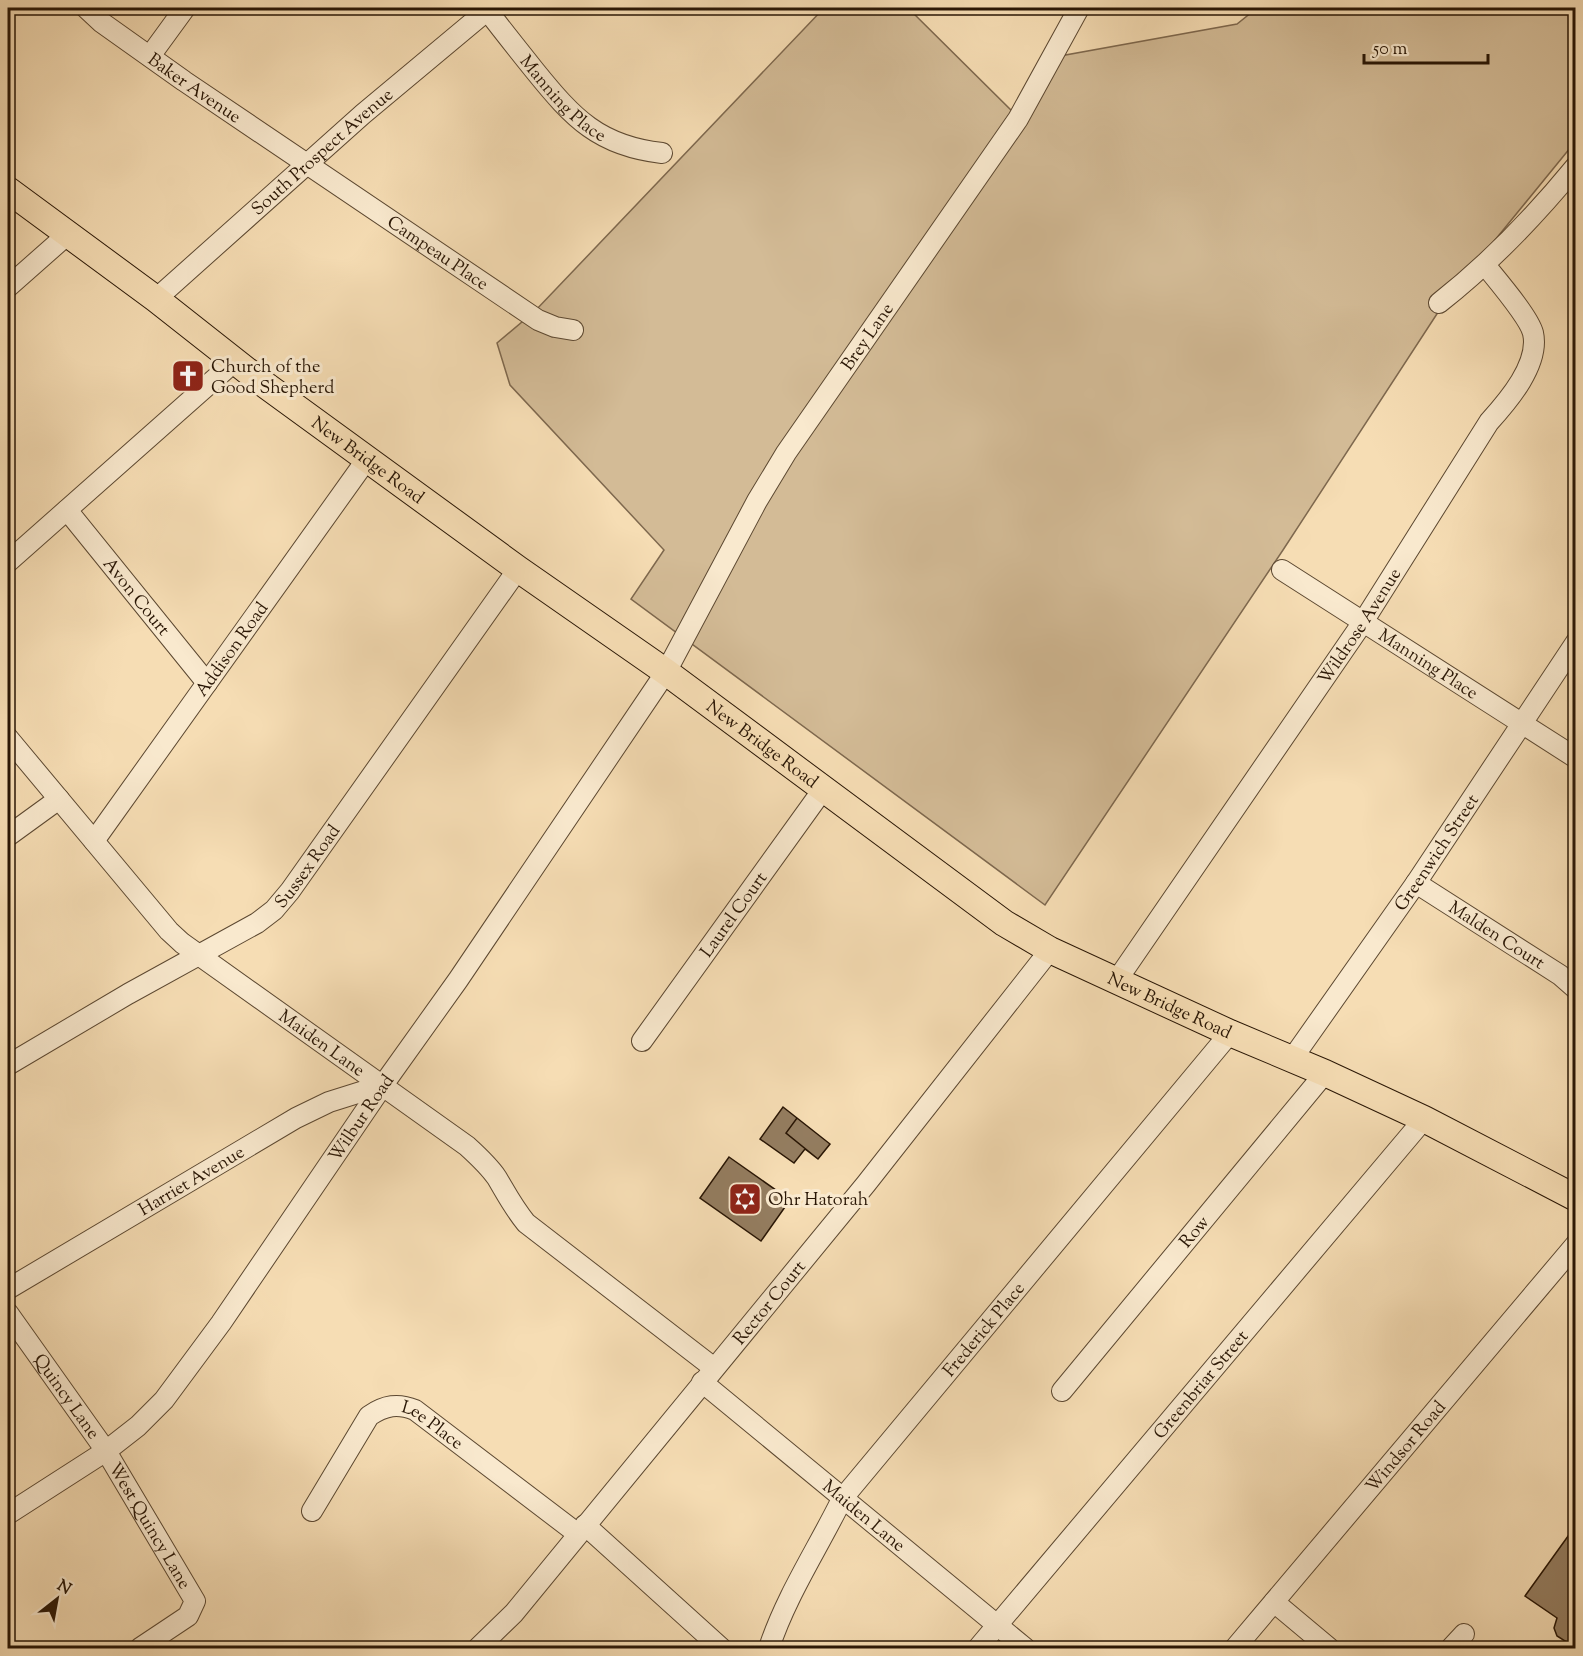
<svg xmlns="http://www.w3.org/2000/svg" width="1583" height="1656" font-family="'Sorts Mill Goudy',serif">
	<style>
		.green { fill: #d3bb96; stroke: #7e684e; stroke-width: 1.5 }
		.building { fill: #947d60; stroke: #291605; stroke-width: 1.5 }
		.lines { fill: none; stroke-linecap: round; stroke-linejoin: round }
		.minor-casing { stroke: #5c4831; stroke-width: 22 }
		.major-casing { stroke: #291605; stroke-width: 28 }
		.minor { stroke: #f9e9ce; stroke-width: 20 }
		.major { stroke: #f6ddb4; stroke-width: 26 }
		.labels { text-anchor: middle; stroke-width: 6; stroke-linejoin: round; paint-order: stroke }
		.street-label { font-size: 18px; fill: #291605; stroke: #f9e9ce }
		.poi-label { font-size: 18px; fill: #291605; stroke: #f9e9ce; text-anchor: start }
	</style>
	<rect width="100%" height="100%" fill="#f6ddb4"/>
	<filter id="stains"><feTurbulence type="fractalNoise" baseFrequency=".00333" numOctaves="4"/><feColorMatrix values="0 0 0 0 .2 0 0 0 0 .09 0 0 0 0 .02 0 0 0 .5 -.17"/></filter>
	<radialGradient id="worn" r=".72"><stop offset=".6" stop-color="#630" stop-opacity="0"/><stop offset="1" stop-color="#630" stop-opacity=".3"/></radialGradient>
	<path class="green" d="M824,8H908L1012,111L1049,58L1237,24L1257,8H1575V142L1446,300L1283,550L1045,905L631,599L664,550L510,385L497,343L535,311Z"/>
	<path class="building" d="M783,1107L830,1144L818,1159L805,1149L794,1163L760,1139Z
		M797,1118L830,1144L818,1159L786,1133Z
		M729,1157L790,1200L761,1241L700,1198Z
		M1576,1525V1648L1557,1636L1554,1628L1557,1618L1525,1596Z"/>
	<g class="lines">
		<defs>
			<g id="minor">
				<path id="s1" d="M86,8L101,22L184,81L538,320L555,327L573,330"/>
				<path id="s2" d="M487,10C503,31 519,51 535,71C573,118 599,146 662,153"/>
				<path d="M150,56L185,8"/>
				<path d="M8,287L68,234"/>
				<path id="s3" d="M156,299L363,114L490,8"/>
				<path d="M1439,303C1490,263 1535,216 1576,166"/>
				<path id="s4" d="M67,510L207,683"/>
				<path d="M8,562L235,361"/>
				<path id="s5" d="M1282,570L1576,758"/>
				<path id="s6" d="M8,738L169,931L182,943L467,1146C478,1156 489,1166 497,1178C507,1195 513,1207 526,1223L714,1368"/>
				<path d="M8,836L59,799"/>
				<path id="s7" d="M94,841L367,459"/>
				<path id="s8" d="M1416,883L1560,975L1576,989"/>
				<path id="s9" d="M1117,980L1363,622L1489,422C1508,401 1540,364 1533,333C1529,317 1497,280 1485,265"/>
				<path id="s10" d="M642,1041L824,788"/>
				<path id="s11" d="M1292,1059L1416,883L1576,642"/>
				<path id="s12" d="M8,1065L128,994L257,923L274,910L290,891L518,569"/>
				<path id="s13" d="M8,1289L296,1118L329,1102L383,1085"/>
				<path id="s14" d="M8,1313L106,1451L195,1601L188,1616L140,1648"/>
				<path id="s15" d="M702,1382L1025,1648"/>
				<path id="s16" d="M1062,1391L1325,1073"/>
				<path id="s17" d="M312,1511L369,1416C385,1405 398,1403 415,1410L578,1534"/>
				<path id="s18" d="M8,1514L106,1451L138,1426L164,1400L221,1323L383,1085L458,980L666,672L757,501L786,453L1018,119L1079,8"/>
				<path d="M585,1525L721,1648"/>
				<path d="M1274,1602L1329,1648"/>
				<path id="s19" d="M478,1648L514,1613L866,1184L1050,950"/>
				<path id="s20" d="M769,1648C786,1596 818,1548 842,1499L1230,1033"/>
				<path id="s21" d="M978,1648L1424,1119"/>
				<path id="s22" d="M1235,1648L1576,1244"/>
				<path d="M1451,1648L1464,1634"/>
			</g>
			<g id="major">
				<path id="s23" d="M8,190L156,299L264,384L518,569L666,672L1004,923L1050,950L1230,1033L1325,1073L1424,1119L1576,1198"/>
			</g>
		</defs>
		<use href="#minor" class="minor-casing"/>
		<use href="#major" class="major-casing"/>
		<use href="#minor" class="minor"/>
		<use href="#major" class="major"/>
	</g>
	<defs>
		<symbol id="church-square" viewBox="-11 -11 22 22"><rect x="-9" y="-9" width="18" height="18" rx="4" fill="#8f2418" stroke="#f9e9ce"/><path d="M-1.2-6h2.4v3.5h3.3v2.4h-3.3V6h-2.4V-.1h-3.3v-2.4h3.3Z" fill="#fff"/></symbol>
		<symbol id="synagogue-square" viewBox="-11 -11 22 22"><rect x="-9" y="-9" width="18" height="18" rx="4" fill="#8f2418" stroke="#f9e9ce"/><path d="M0-6.5L5.6 3.2H-5.6ZM0 6.5L5.6-3.2H-5.6Z" fill="#fff"/></symbol>
	</defs>
	<g fill-rule="evenodd">
		<use href="#church-square" x="169" y="357" width="38" height="38"/>
		<use href="#synagogue-square" x="726" y="1180" width="38" height="38"/>
	</g>
	<g class="labels">
		<g class="street-label">
			<text dy="6" stroke="none"><textPath href="#s1" startOffset="135">Baker Avenue</textPath></text>
			<text dy="6" stroke="none"><textPath href="#s2" startOffset="117">Manning Place</textPath></text>
			<text dy="6" stroke="none"><textPath href="#s3" startOffset="222">South Prospect Avenue</textPath></text>
			<text dy="6" stroke="none"><textPath href="#s1" startOffset="429">Campeau Place</textPath></text>
			<text dy="6" stroke="none"><textPath href="#s18" startOffset="1470">Brey Lane</textPath></text>
			<text dy="6" stroke="none"><textPath href="#s23" startOffset="450">New Bridge Road</textPath></text>
			<text dy="6" stroke="none"><textPath href="#s4" startOffset="111">Avon Court</textPath></text>
			<text dy="6" stroke="none"><textPath href="#s9" startOffset="429">Wildrose Avenue</textPath></text>
			<text dy="6" stroke="none"><textPath href="#s7" startOffset="236">Addison Road</textPath></text>
			<text dy="6" stroke="none"><textPath href="#s5" startOffset="174">Manning Place</textPath></text>
			<text dy="6" stroke="none"><textPath href="#s23" startOffset="936">New Bridge Road</textPath></text>
			<text dy="6" stroke="none"><textPath href="#s11" startOffset="252">Greenwich Street</textPath></text>
			<text dy="6" stroke="none"><textPath href="#s12" startOffset="363">Sussex Road</textPath></text>
			<text dy="6" stroke="none"><textPath href="#s10" startOffset="156">Laurel Court</textPath></text>
			<text dy="6" stroke="none"><textPath href="#s8" startOffset="96">Malden Court</textPath></text>
			<text dy="6" stroke="none"><textPath href="#s23" startOffset="1422">New Bridge Road</textPath></text>
			<text dy="6" stroke="none"><textPath href="#s6" startOffset="441">Maiden Lane</textPath></text>
			<text dy="6" stroke="none"><textPath href="#s18" startOffset="538">Wilbur Road</textPath></text>
			<text dy="6" stroke="none"><textPath href="#s13" startOffset="213">Harriet Avenue</textPath></text>
			<text dy="6" stroke="none"><textPath href="#s16" startOffset="207">Row</textPath></text>
			<text dy="6" stroke="none"><textPath href="#s19" startOffset="452">Rector Court</textPath></text>
			<text dy="6" stroke="none"><textPath href="#s20" startOffset="387">Frederick Place</textPath></text>
			<text dy="6" stroke="none"><textPath href="#s21" startOffset="345">Greenbriar Street</textPath></text>
			<text dy="6" stroke="none"><textPath href="#s14" startOffset="102">Quincy Lane</textPath></text>
			<text dy="6" stroke="none"><textPath href="#s17" startOffset="182">Lee Place</textPath></text>
			<text dy="6" stroke="none"><textPath href="#s22" startOffset="264">Windsor Road</textPath></text>
			<text dy="6" stroke="none"><textPath href="#s15" startOffset="210">Maiden Lane</textPath></text>
			<text dy="6" stroke="none"><textPath href="#s14" startOffset="256">West Quincy Lane</textPath></text>
		</g>
		<g class="poi-label">
			<text x="211" y="372">Church of the<tspan x="211" dy="21">Good Shepherd</tspan></text>
			<text x="768" y="1205">Ohr Hatorah</text>
		</g>
	</g>
	<rect width="1583" height="1656" fill="none" stroke="#f6ddb4" stroke-width="30"/>
	<rect x="9" y="9" width="1565" height="1638" fill="none" stroke="#291605" stroke-width="3"/>
	<rect x="15" y="15" width="1553" height="1626" fill="none" stroke="#291605" stroke-width="1.5"/>
	<g transform="translate(57 1599) rotate(31)" stroke="#f9e9ce" stroke-width="4.5" paint-order="stroke">
	<path d="M0-4.5L10 22L0 15L-10 22Z" fill="#291605"/>
	<text y="-9" font-size="16" font-weight="bold" text-anchor="middle" fill="#291605">N</text>
	</g>
	<path d="M1364 54v9h124v-9" fill="none" stroke="#291605" stroke-width="3"/>
	<text x="1373" y="54" font-size="18" fill="#291605" stroke="#f9e9ce" stroke-width="4.5" paint-order="stroke">50 m</text>
	<rect width="100%" height="100%" filter="url(#stains)"/>
	<rect width="100%" height="100%" fill="url(#worn)"/>
</svg>
